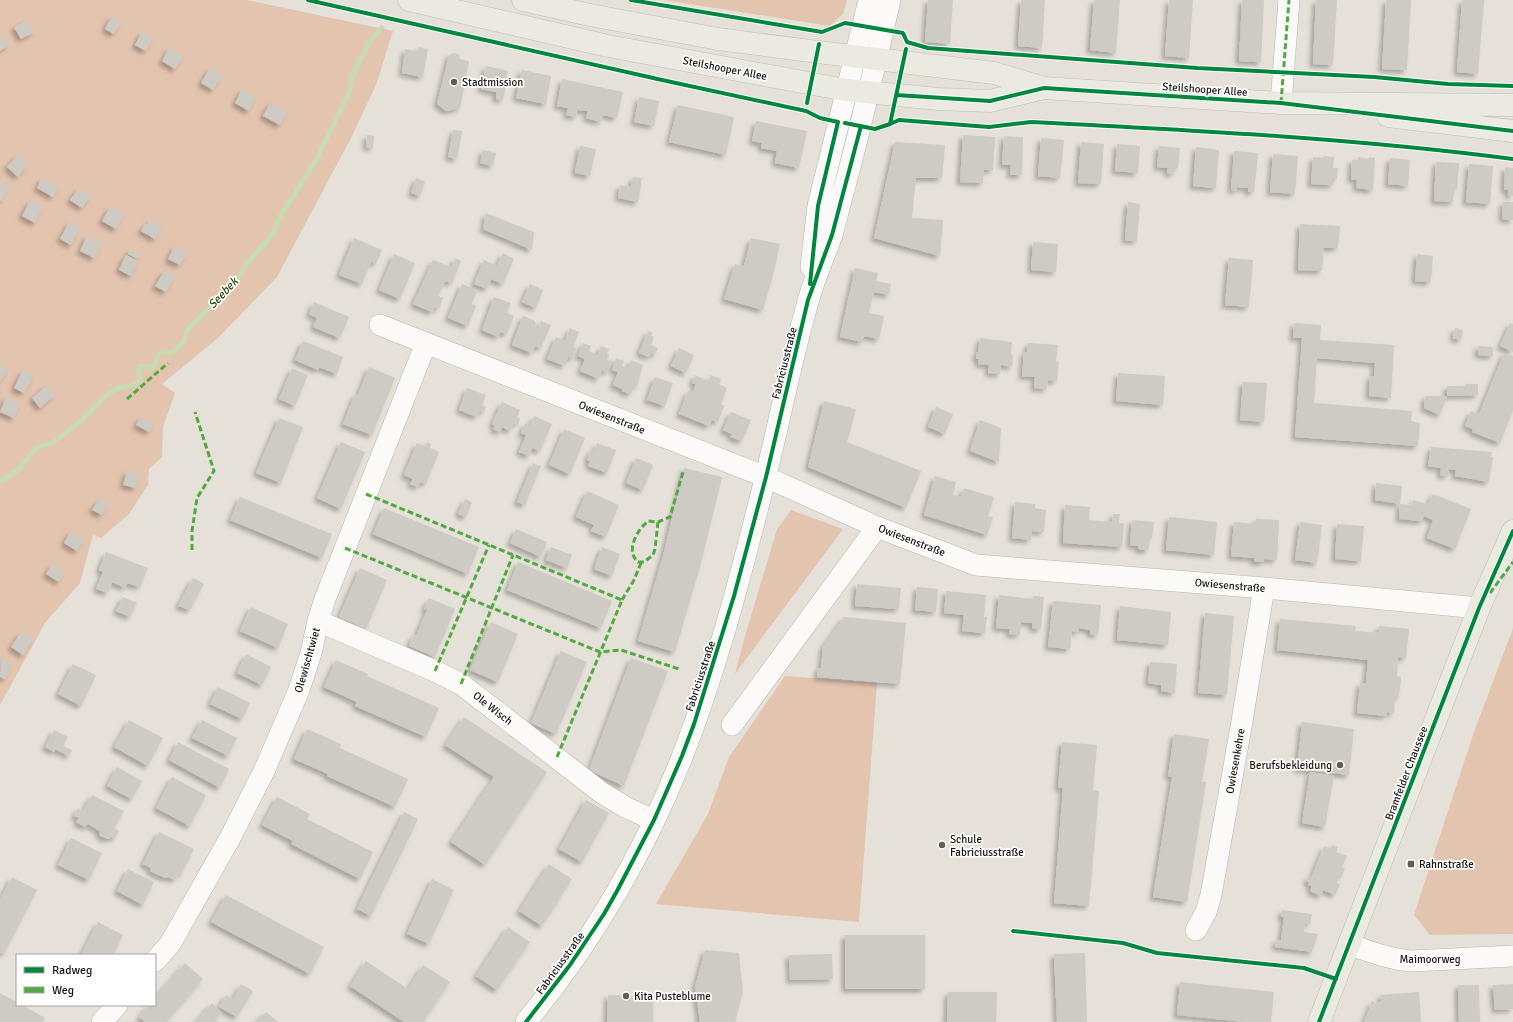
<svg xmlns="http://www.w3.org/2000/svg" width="1513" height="1022" font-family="Signika,sans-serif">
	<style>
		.green { fill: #e3c4af }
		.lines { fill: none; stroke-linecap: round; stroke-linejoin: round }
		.stream { stroke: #c6dbaf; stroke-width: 5 }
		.building { fill: #cecac4; filter: url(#shadow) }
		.minor-casing { stroke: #b8b6ae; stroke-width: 22 }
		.major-casing { stroke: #bfbdb8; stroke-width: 23 }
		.minor { stroke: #fbfaf9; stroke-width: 21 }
		.major { stroke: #eaeae1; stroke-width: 22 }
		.quiet { stroke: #52a942; stroke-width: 3; stroke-dasharray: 6 3; stroke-linecap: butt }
		.cycleway-casing { stroke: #fff; stroke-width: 6 }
		.cycleway { stroke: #00873e; stroke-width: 4 }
		.poi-dot { fill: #605e57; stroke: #fff; stroke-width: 1.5 }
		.labels { text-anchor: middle; stroke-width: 3.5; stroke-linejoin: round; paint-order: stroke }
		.street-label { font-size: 11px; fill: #191711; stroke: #fff }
		.poi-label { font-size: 11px; fill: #191711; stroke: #fff; text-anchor: start }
		.water-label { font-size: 12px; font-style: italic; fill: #2f4a0c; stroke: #fff }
	</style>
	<defs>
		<filter id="shadow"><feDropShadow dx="-3.5" dy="3.5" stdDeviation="2" flood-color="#0004"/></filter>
	</defs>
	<rect width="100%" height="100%" fill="#e5e1d8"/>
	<path class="green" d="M0,0H247L393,31L376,85L351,138L277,277L218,338L162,384L175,393L163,427L162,457L149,469L148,485L129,514L101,538L93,535L80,583L45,623L0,705Z
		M664,0H847L843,14L830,26Z
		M791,510L843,529L735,674L745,636L777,529Z
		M1513,628V934L1430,935L1414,915L1473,735Z
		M785,676L877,683L859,922L656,904L708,814L729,757Z"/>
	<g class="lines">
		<path class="stream" d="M0,481L17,471L37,448L52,443L81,421L108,394L118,388L135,385L140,379L139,367L141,366L153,368L159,354L162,352L172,353L184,342L187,330L235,282L248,262L267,241L276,228L280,217L316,160L349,93L352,76L370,41L382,28"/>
	</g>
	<path class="building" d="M928,0H953L950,44L925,42Z
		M1021,0H1045L1042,48L1018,46Z
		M1094,0H1120L1116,53L1090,50Z
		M1169,0H1193L1189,58L1165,56Z
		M1242,0H1264L1261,62L1239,61Z
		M1316,0H1337L1333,65L1313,64Z
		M1386,0H1411L1407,70L1382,69Z
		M1462,0H1484L1478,74L1457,72Z
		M112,16L121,22L114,34L105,29Z
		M28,20L35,32L21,39L14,27Z
		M142,32L153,38L146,51L135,45Z
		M3,34L9,45L0,51V36Z
		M418,47L428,49L423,77L402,73L405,49L418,51Z
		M169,48L183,56L175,69L162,61Z
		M454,53L459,54L460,59L469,61L460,108L446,111L437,104L449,55Z
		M486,66L508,71L503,100L496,99V92L481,89Z
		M210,68L222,76L213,90L201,83Z
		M522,70L551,76L546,104L516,98Z
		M562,79L623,92L617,118L603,115L601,122L586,118L588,111L577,110L576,117L566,115L568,108L557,106Z
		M242,89L256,97L249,111L235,103Z
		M639,97L659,101L654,126L634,122Z
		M271,102L287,112L280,125L263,116Z
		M678,105L734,117L726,155L669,142Z
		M756,121L807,131L799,168L775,163L777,151L761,148L762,143L752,141Z
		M453,130L462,131L457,159L448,157Z
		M367,135L374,136L373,148L366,147Z
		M963,135L995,137L993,170H984L983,183L960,182Z
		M1004,136L1023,137L1022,175H1010L1011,165H1002Z
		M1041,138L1064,140L1060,178L1038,176Z
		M895,142L945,145L942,178H916L912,218L943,220L940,256L874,238Z
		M1081,142L1104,144L1101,184L1078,183Z
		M1117,144L1140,146L1138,173L1115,171Z
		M580,146L596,149L590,176L575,173Z
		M1159,146L1180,148L1178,168H1175L1174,174L1167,173L1168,168L1157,167Z
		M1196,147L1219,150L1216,188L1193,186Z
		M483,150L496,153L493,166L480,163Z
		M1234,151L1258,153L1254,192H1248V188L1237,187V191L1231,190Z
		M1273,154L1298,156L1295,194L1270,192Z
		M18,155L28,164L18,177L7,167Z
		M1324,156L1334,157L1333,168H1338L1337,178H1333V185L1311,184L1313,157L1323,158Z
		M1358,157L1368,159L1370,157L1375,158L1373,190L1356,188L1357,179L1351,180L1352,160H1358Z
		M1390,158L1410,160L1408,186L1388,184Z
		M1436,162L1459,163L1457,189H1454L1453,202L1434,201Z
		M1469,164L1493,166L1490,204L1466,202Z
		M1505,167L1513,168V196L1508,195V190L1504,189Z
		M633,177L642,178L638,202L618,198L620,185L631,187Z
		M42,178L59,186L53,197L37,188Z
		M416,178L425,182L420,196L411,193Z
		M0,183L8,187L2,201L0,200Z
		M79,188L91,196L82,208L70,200Z
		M30,201L43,207L35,223L22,216Z
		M1128,202L1140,204L1137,241L1125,240Z
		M1503,202H1513V220L1502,219Z
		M110,207L124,214L116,229L102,221Z
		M486,213L534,232L532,250L483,229Z
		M150,220L162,226L155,239L141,231L145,224L148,225Z
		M69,222L80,228L71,245L60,239Z
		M1300,224L1340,226L1338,248H1324L1322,271L1298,270Z
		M87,236L102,243L94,258L80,251Z
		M354,238L382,250L376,264L371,262L362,284L339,275Z
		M751,238L780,244L773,275L763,310L724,299L735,264L744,266Z
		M1033,242L1058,244L1056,272L1031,270Z
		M175,246L187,253L180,265L168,259Z
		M130,249L140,254L138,259L128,254Z
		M503,253L514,259L503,284L491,279L487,289L474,284L484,260L497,266Z
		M394,254L415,263L400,299L379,290Z
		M1417,254L1433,256L1431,282L1415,281Z
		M126,255L138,261L131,276L119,270Z
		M455,258L461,261L452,283L445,281L438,296L443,298L439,309L435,307L432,312L413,304L433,260L451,267Z
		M1229,258L1253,260L1249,307L1225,305Z
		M855,268L878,273L876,281L891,284L889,295L874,292L869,313L884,316L879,339L864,336L862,342L840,337Z
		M165,270L175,276L166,292L155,286Z
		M462,284L477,290L472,304L476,306L468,326L448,318Z
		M530,284L543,290L536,308L522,302Z
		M494,297L511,303L507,313L514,316L507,334L500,332L498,337L482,330Z
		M314,302L349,317L340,338L313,327L317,318L309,314Z
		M523,316L534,320L536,323L534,327L538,329L541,321L551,325L541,348L535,346L532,353L512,345Z
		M1294,323L1321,325L1320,340L1394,345L1391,398L1369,396L1370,376H1374L1375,363L1317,358L1314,403L1412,411L1411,421L1420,423L1418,446L1295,437L1302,338H1293Z
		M1510,323L1513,324V352L1500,346Z
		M570,328L579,332L573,347L577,348L573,358L568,357L565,366L547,359L556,337L565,341Z
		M1455,328L1463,330L1461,340L1453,338Z
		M648,331L653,333L651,336L654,337L651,345L658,348L655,355L651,353L649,357L639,353Z
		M980,338L1012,342L1011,354L1013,356L1012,367L1001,365L1000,374L988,373L989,365L978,364L979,359H976V353L978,352Z
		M303,341L343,357L337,374L319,367L318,370L295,360Z
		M583,343L591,346L589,351L598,355L601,346L609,349L607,354L609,355L607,360L612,361L607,372L602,370L599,379L580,371L585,359L578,356Z
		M1028,343L1058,345L1056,361L1059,362L1057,381L1048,380L1047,389L1034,388L1035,377L1022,376L1024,352L1027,353Z
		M1478,346L1493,347V356L1478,355Z
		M679,348L694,355L686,373L671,366Z
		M1504,353L1513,356V411L1500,443L1472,432L1473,429L1465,426L1471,411L1479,414Z
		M616,358L624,361L622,366L628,368L631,360L643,365L637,386L634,385L631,394L622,391V389L613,385L618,372L612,370Z
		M0,364L8,369L0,382Z
		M369,367L395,378L372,435L343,424L355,394L358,395Z
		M292,368L308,375L295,406L279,399Z
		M23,370L34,376L24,393L14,388Z
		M1118,373L1165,376L1163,405L1116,401Z
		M695,375L709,381L711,375L721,379L719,384L727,388L721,404L724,406L718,422L712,420L709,426L679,414L688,391L693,392L696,384L692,383Z
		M655,377L673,383L665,406L647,400Z
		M1243,382L1267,383L1264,422L1240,420Z
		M1465,384H1478V395L1447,396V386H1465Z
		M47,385L55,395L40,408L32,398Z
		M467,388L486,395L482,405L486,407L484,412L480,410L477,417L459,410Z
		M1425,396H1447L1440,415L1424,408Z
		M6,397L20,403L14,418L0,412Z
		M824,401L856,409L847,442L921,471L906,508L808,467Z
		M502,402L520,410L517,417L520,419L518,424L514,423L510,431L502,427L500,432L493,429L495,426L492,424Z
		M936,407L953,414L945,434L928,427Z
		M731,412L751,420L742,441L730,437L732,434L723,430Z
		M534,416L552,424L540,451L532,448L529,456L519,452L526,435L521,433L525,423L530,426Z
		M141,417L154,424L149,432L136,425Z
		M279,418L303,427L281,483L256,473Z
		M980,420L1001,428L999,462L970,451Z
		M564,429L585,438L570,474L549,465Z
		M341,442L365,452L341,509L317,498Z
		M427,442L431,444L430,448L439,452L426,484L420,482L418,487L410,484L413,479L404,475L417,443L425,446Z
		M597,443L616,450L607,473L588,466L590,461L587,460L591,449L594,451Z
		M1431,447L1492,452L1491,457H1493L1489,482L1455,476L1456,470L1449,469L1448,476L1440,475L1441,468L1428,466Z
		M636,458L653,465L643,490L626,483Z
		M533,463L541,466L525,505L517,502Z
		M684,468L722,477L700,567L675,652L638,641L663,556Z
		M127,471L140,474L136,488L123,485Z
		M935,476L956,482L953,495L961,497L964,488L994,497L988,516L993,517L987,535L924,515Z
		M1376,483L1402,486L1400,504L1412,505L1413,500L1428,504L1433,494L1471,509L1455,549L1427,538L1433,520L1424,516L1422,521L1399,519L1400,504L1375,500Z
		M587,491L619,505L606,537L591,531L594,525L576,517Z
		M240,497L332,534L322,558L230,520Z
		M99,499L108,504L102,515L92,510Z
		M465,499L472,502L466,517L458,514Z
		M1015,502L1035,504V508L1046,510L1044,532L1032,531L1031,540L1012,538Z
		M1065,505L1090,507L1089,520L1112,522L1113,514H1120L1119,523H1124L1122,547L1063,543Z
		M384,508L479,547L468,574L373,534Z
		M1169,517L1217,522L1214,555L1166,550Z
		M1256,519L1279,520L1277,560L1264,559V562H1254V558L1231,556L1234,522L1256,524Z
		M1132,520L1154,522L1152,538H1150L1149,548L1147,550H1140L1138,548V546L1130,545Z
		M1300,522L1322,525L1317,563L1295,560Z
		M1337,524L1364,526L1361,561L1335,559Z
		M516,529L547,542L541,557L510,543Z
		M71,531L84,539L77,551L64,543Z
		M551,547L572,555L567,568L546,560Z
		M602,547L620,554L612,576L594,569Z
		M106,552L148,568L140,587L127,583L125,588L112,582L108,593L96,589L103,572L99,570Z
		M518,562L612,601L601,628L507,590Z
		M52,564L65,572L59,582L46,574Z
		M360,568L387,580L366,629L339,617Z
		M193,578L204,584L190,610L178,606Z
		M857,584L901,588L899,609L855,606Z
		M917,587L938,589L936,612L915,610Z
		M946,591L986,595L984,617H987L985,633L962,631L964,615L944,613Z
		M999,595L1033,599V596L1044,597L1041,629L1032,628V623L1021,622L1020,635L1009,634L1010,629L996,628Z
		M123,597L137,603L130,617L116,611Z
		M429,598L455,609L435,657L409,646L413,635L416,636L427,610L424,609Z
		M1053,601L1101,605L1098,635L1090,634V630L1079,628L1078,632L1072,631L1070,649L1048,647Z
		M1120,606L1171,612L1168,645L1117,640Z
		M251,607L288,624L278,648L240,631Z
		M1205,613L1234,616L1227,695L1198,693Z
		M844,617L906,623L900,684L817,677L818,668H821L823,647Z
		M1280,619L1356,626L1355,631L1379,633V626L1409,629L1406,658L1398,657L1397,676L1401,677L1399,697H1395L1394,713L1387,712V716L1357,713L1360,683H1366L1368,660L1277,650Z
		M491,622L518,634L498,682L470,670Z
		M21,632L33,639L23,655L11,647Z
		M561,651L587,662L556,734L531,723Z
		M246,654L271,667L262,685L237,673Z
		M1,658L13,664L5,679L0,677Z
		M631,658L668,671L624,786L589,770Z
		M336,660L368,674L367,676L439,708L426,737L355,706L357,702L324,687Z
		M1150,662L1177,664L1175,693L1161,691V685L1148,683Z
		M73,664L96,675L81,706L58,694Z
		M218,687L250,703L242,719L210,704Z
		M464,717L547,772L485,865L451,842L494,777L445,745Z
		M129,720L163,738L148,766L114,747Z
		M202,720L237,738L228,756L192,738Z
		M1302,722L1354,729L1349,775L1297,769Z
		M307,729L341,744L340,748L408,779L395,807L327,776L328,774L294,759Z
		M54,730L68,737L63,746L72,750L69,756L55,749L54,752L45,747Z
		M1174,734L1209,739L1202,782H1206L1187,902L1153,897L1172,777L1168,776Z
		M178,742L229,769L220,788L169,760Z
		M1062,742L1097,745L1093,790L1099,791L1089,906L1054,903L1063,788H1058Z
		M117,767L142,781L132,799L107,786Z
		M1310,772L1334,776L1325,827L1302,823Z
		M172,777L206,795L190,826L156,808Z
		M92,795L124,811L114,828L119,831L115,838L112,837L108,839L100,836L99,831L95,828L88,824L85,827L76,822L79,818L74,816L78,808L83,811Z
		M277,797L310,814L307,819L373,852L360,879L291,844L293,841L262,825Z
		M586,800L609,813L582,862L559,849Z
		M404,812L418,819L371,916L357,909Z
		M159,832L194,849L181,875L179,873L175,880L168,877L165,878L150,871L151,868L143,864Z
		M71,838L102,853L89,880L58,865Z
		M1332,845L1338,847L1336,852L1347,856L1342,867L1345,868L1342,876L1340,874L1337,883L1340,884L1335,895L1323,890L1321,896L1310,891L1312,886L1308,885L1309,882L1306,881L1308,876L1311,878L1324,846L1330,849Z
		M549,864L572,879L542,926L519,911Z
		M128,869L154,882L143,905L117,891Z
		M12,877L37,890L4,954L0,952V899Z
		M432,879L454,890L429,944L407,934Z
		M226,895L324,947L310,974L211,922Z
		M1282,910L1312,914L1310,924L1305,923L1304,932L1318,934L1312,952L1275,947L1276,940H1281L1284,917H1281Z
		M98,922L123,935L113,955H81Z
		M508,927L530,942L497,990L476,976Z
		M845,935H925V989H845Z
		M705,950L739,953L743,992L735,1022H700L695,987Z
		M1085,953L1087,1022H1057L1054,954Z
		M832,954L833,979L790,980L789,955Z
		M366,961L408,989L423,965L450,982L423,1022H404L350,986Z
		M185,963L203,979L166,1022H145L139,1017L149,1005H155V998Z
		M1180,982L1274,992L1271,1022H1244L1177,1015Z
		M241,984L253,991L237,1017L219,1007L226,995L233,999Z
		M1513,984V1009L1495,1010L1493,985Z
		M1458,985H1479L1480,1022H1459Z
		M948,992H997L996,1022H947Z
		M1419,992L1421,1022H1364L1372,1001L1377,1004L1382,1001L1380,995Z
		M0,993L17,1002V1005H22L45,1018L43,1022H0Z
		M608,995L653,996V1022H607Z
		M212,1003L222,1013L214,1022H196Z
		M266,1012L278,1022H256Z"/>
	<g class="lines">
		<defs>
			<path id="minor" d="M1281,103L1289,0
				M811,267L818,206L869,0
				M380,325L766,477L877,527L976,565L1264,588L1479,608
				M318,621L435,671L461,684L602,793L627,808L654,820
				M732,725L877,527
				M1196,930L1206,912L1211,895L1241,727L1264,588
				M1349,944C1369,952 1389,959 1411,961L1513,956
				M155,961L170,944L230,838L264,771L299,690L311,653L318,621L325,599L426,343
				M102,1022L117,1005
				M526,1022C593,941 646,850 684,752C718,664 742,571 765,479C780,420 791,360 808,302C814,279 824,257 832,235C837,217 841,199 846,182C862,122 876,61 890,0"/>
			<path id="major" d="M409,0L608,46L846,90L938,99L990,101L1044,88
				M523,0L590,15L718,39L818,52L994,73L1044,88L1281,103L1513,105
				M1388,116L1513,131
				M1319,1022L1479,608L1513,531"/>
		</defs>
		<use href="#minor" class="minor-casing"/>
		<use href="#major" class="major-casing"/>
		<use href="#minor" class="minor"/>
		<use href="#major" class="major"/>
		<path class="quiet" d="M1281,103L1289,0
			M127,399L168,363
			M366,494L622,600L557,757
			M658,522L655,549L653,555L644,562H638C625,551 637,530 648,521L658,522L670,517L683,472
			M345,548L600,652L621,650L679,669
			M192,550V531L197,498L214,471L195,412
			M1490,593L1513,562
			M622,600L634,580L641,563
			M435,671L489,545
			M461,684L513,555"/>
		<defs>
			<path id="cycleway" d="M308,0L662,80L806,111L820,118L838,122L818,206L810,284
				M631,0L822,32L845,23L903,33L907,42L928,48L1197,68L1374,77L1448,84L1513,86
				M896,95L990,101L1044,88L1281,103L1513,131
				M807,103L819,44
				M845,123L875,129L890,124L906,49
				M890,124L899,120L989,127L1031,122L1052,123C1207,131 1359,139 1513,159
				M1013,931L1123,943L1157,953L1304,968L1336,979
				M526,1022L570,965L604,914L617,891L654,820L682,756L694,724L734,596L766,477L808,300L832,235L861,126
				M1319,1022L1479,608L1513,531"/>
		</defs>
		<use href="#cycleway" class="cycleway-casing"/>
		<use href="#cycleway" class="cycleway"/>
	</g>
	<g class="poi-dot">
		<circle cx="454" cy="82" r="4"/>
		<circle cx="1340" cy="765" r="4"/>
		<circle cx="942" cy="845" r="4"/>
		<rect x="1407" y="860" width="8" height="8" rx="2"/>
		<circle cx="626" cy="996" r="4"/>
	</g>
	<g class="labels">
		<g class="street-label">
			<text transform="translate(725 68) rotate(11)" y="4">Steilshooper Allee</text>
			<text transform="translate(1205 89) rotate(4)" y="4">Steilshooper Allee</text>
			<text transform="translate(784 363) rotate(-76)" y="4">Fabriciusstraße</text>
			<text transform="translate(612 417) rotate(22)" y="4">Owiesenstraße</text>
			<text transform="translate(912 540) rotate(21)" y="4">Owiesenstraße</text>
			<text transform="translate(1230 585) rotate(5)" y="4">Owiesenstraße</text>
			<text transform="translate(307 660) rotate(-74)" y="4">Olewischtwiet</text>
			<text transform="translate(700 676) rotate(-72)" y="4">Fabriciusstraße</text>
			<text transform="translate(493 708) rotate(38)" y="4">Ole Wisch</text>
			<text transform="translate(1235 761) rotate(-80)" y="4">Owiesenkehre</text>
			<text transform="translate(1406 773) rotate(-69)" y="4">Bramfelder Chaussee</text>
			<text x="1430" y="963">Maimoorweg</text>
			<text transform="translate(560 963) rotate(-54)" y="4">Fabriciusstraße</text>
		</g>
		<g class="poi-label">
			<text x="462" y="86">Stadtmission</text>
			<text x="1332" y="769" text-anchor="end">Berufsbekleidung</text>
			<text x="950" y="843">Schule<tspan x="950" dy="13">Fabriciusstraße</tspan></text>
			<text x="1419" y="868">Rahnstraße</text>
			<text x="634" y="1000">Kita Pusteblume</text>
		</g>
		<g class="water-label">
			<text transform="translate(223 293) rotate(-47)" y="4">Seebek</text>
		</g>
	</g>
	<rect x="16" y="954" width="140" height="52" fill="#ffffff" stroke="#a3a2a0"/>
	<rect x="24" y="967" width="20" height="6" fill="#00873e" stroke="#a3a2a0"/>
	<text x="52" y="974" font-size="12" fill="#191711">Radweg</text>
	<rect x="24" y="987" width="20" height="6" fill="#52a942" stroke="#a3a2a0"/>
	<text x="52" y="994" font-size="12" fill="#191711">Weg</text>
</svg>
